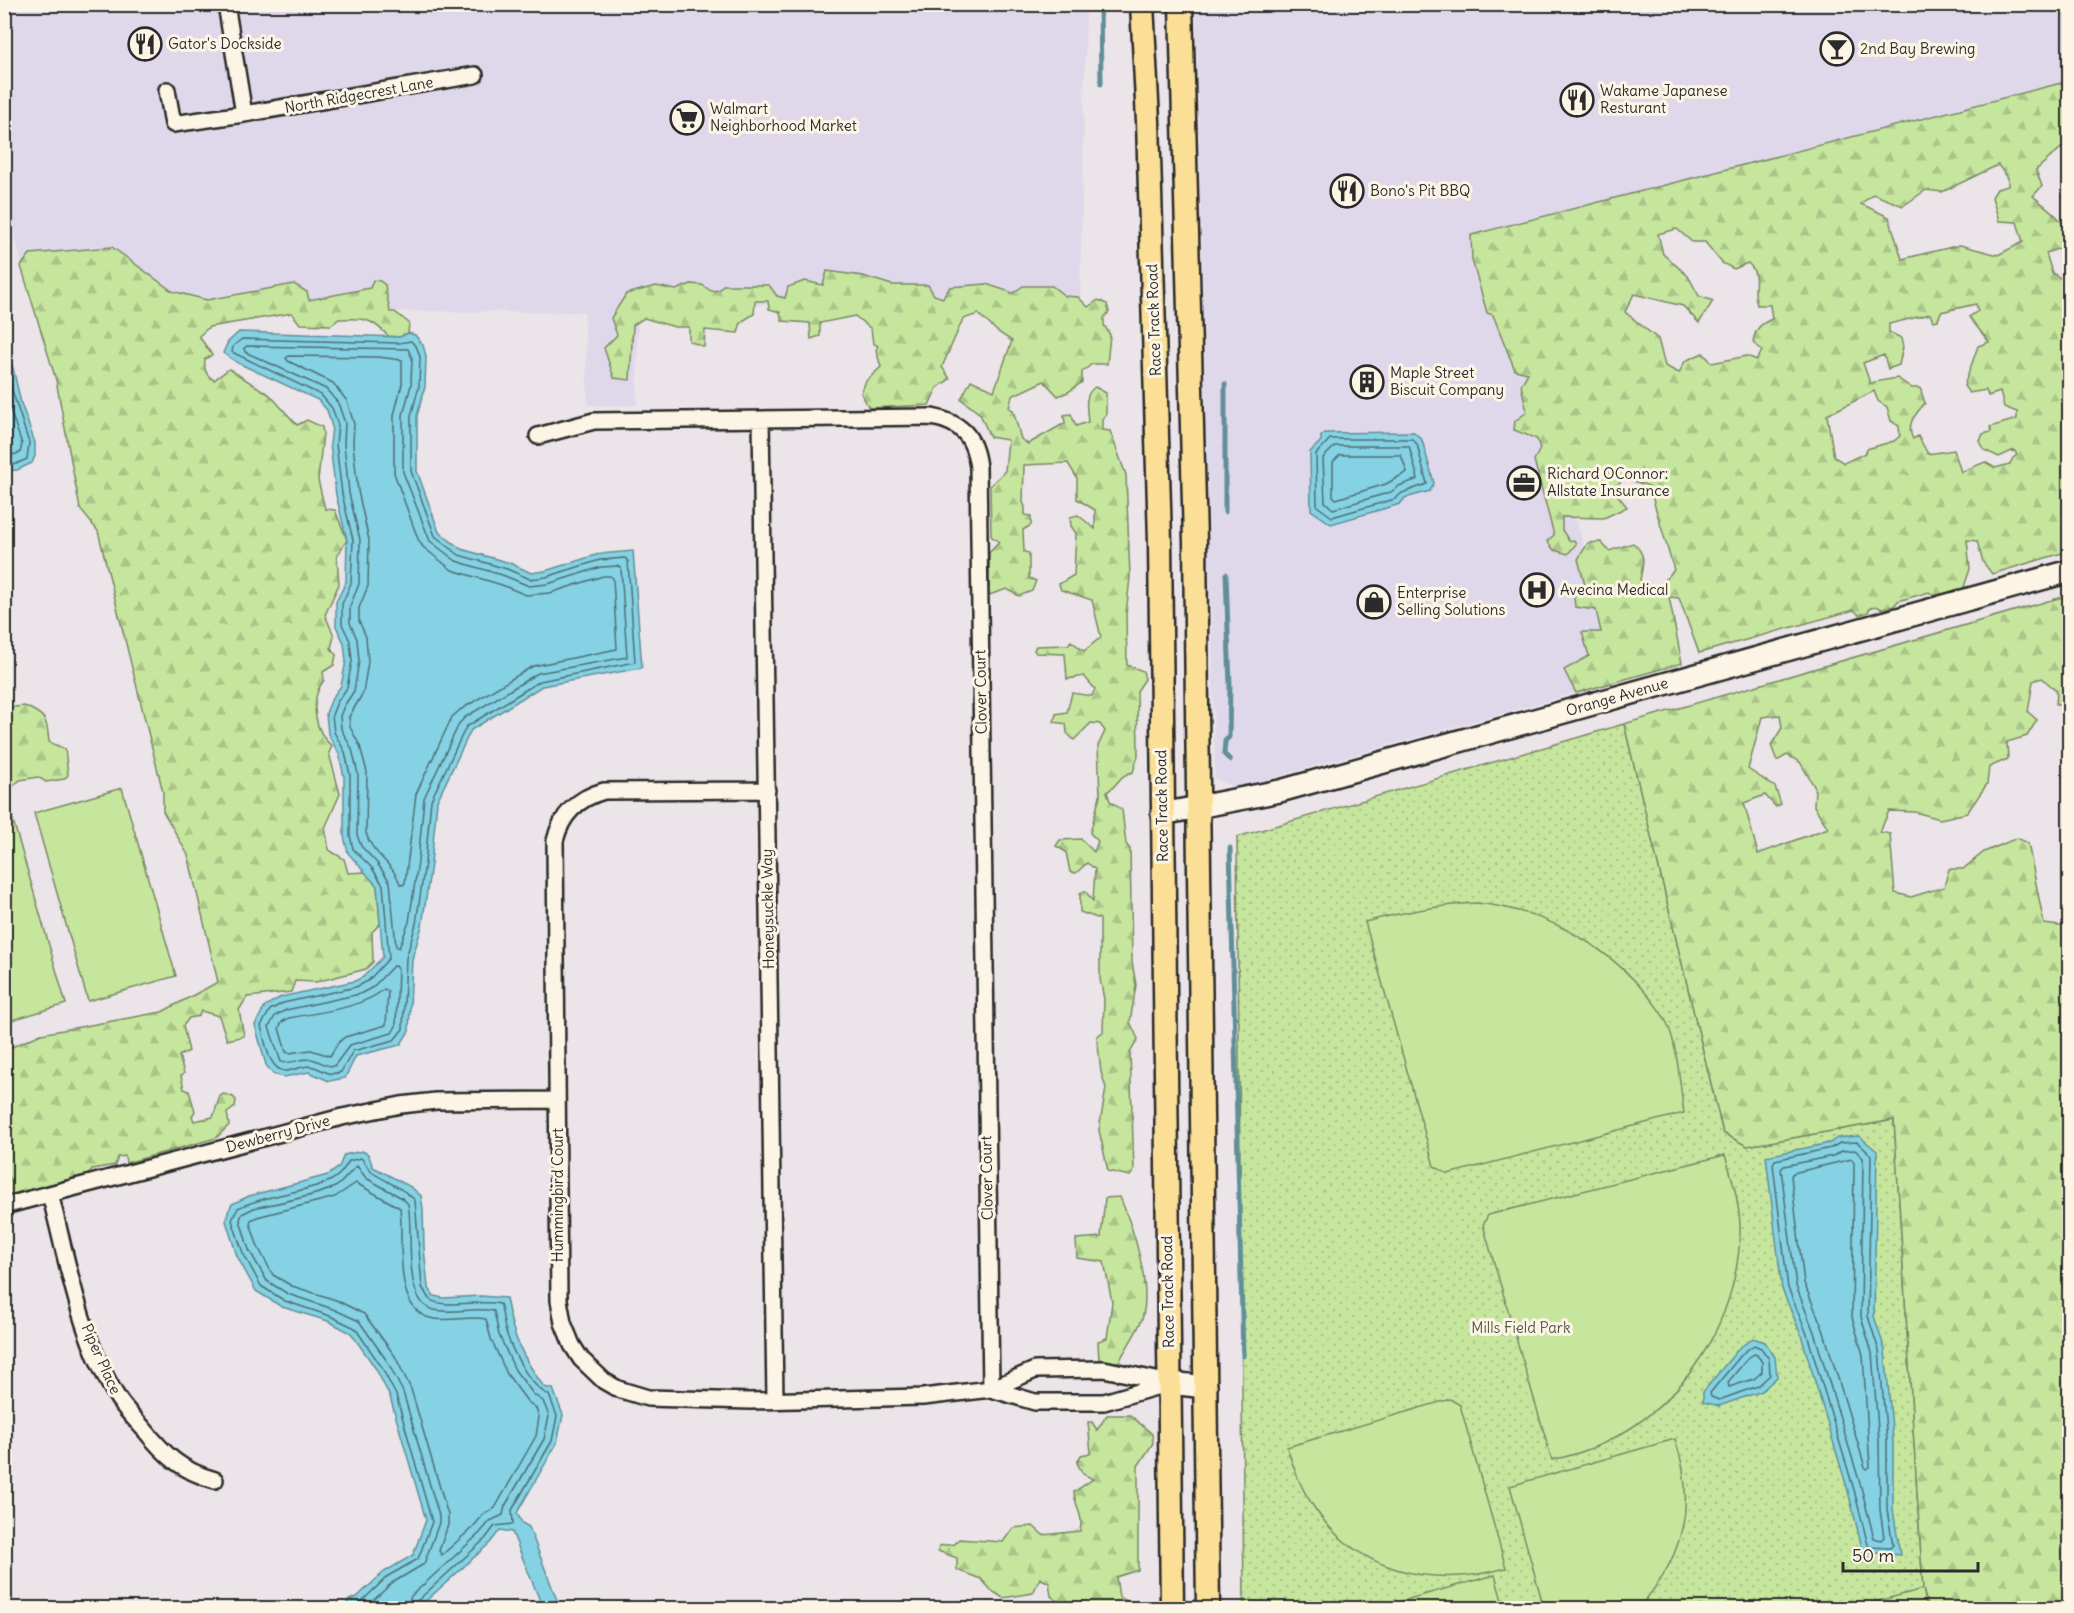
<svg xmlns="http://www.w3.org/2000/svg" width="2074" height="1613" font-family="Delius,sans-serif">
	<style>
		.built { fill: #dfd8ea }
		.green { fill: url(#green-dots); stroke: #788864; stroke-width: 1.5 }
		.forest { fill: url(#forest-firs); stroke: #788864; stroke-width: 1.5; fill-rule: evenodd }
		.pitch { fill: #c6e69e; stroke: #788864; stroke-width: 1.5 }
		.water { fill: #84d2e3; stroke: #608f99; stroke-width: 1.5 }
		.lines { fill: none; stroke-linecap: round; stroke-linejoin: round }
		.shore { stroke: #4f6e75; stroke-width: 1.5 }
		.stream { stroke: #608f99; stroke-width: 5 }
		.street-casing { stroke: #2b2b2b; stroke-width: 20 }
		.secondary-casing { stroke: #2b2b2b; stroke-width: 26 }
		.primary-casing { stroke: #2b2b2b; stroke-width: 27 }
		.street { stroke: #fcf5e5; stroke-width: 15 }
		.secondary { stroke: #fcf5e5; stroke-width: 21 }
		.primary { stroke: #fbdf96; stroke-width: 22 }
		.labels { text-anchor: middle; stroke-width: 6; stroke-linejoin: round; paint-order: stroke }
		.poi-label { font-size: 15px; fill: #2b2b2b; stroke: #fcf5e5; text-anchor: start }
		.street-label { font-size: 15px; fill: #2b2b2b; stroke: #fcf5e5 }
		.park-label { font-size: 15px; fill: #525a48; stroke: #fcf5e5 }
	</style>
	<defs>
		<pattern id="green-dots" width="8" height="8" patternUnits="userSpaceOnUse" patternTransform="scale(1.5)"><rect width="8" height="8" fill="#c6e69e"/><path d="M2 2h.1M6 6h.1" fill="none" stroke="#aac588" stroke-width="1.8" stroke-linecap="round"/></pattern>
		<pattern id="forest-firs" width="22" height="20" patternUnits="userSpaceOnUse" patternTransform="scale(1.5)"><rect width="22" height="20" fill="#c6e69e"/><path d="M5 1l3.5 6h-7zM16 11l3.5 6h-7z" fill="#aac588"/></pattern>
	</defs>
	<rect width="100%" height="100%" fill="#ebe4e8"/>
	<filter id="ink" filterUnits="userSpaceOnUse"><feTurbulence type="fractalNoise" baseFrequency=".0167" numOctaves="2"/><feDisplacementMap in="SourceGraphic" scale="12" xChannelSelector="R" yChannelSelector="G"/><feConvolveMatrix kernelMatrix="1 2 1 2 8 2 1 2 1" color-interpolation-filters="sRGB"/></filter>
	<g filter="url(#ink)">
		<path class="built" d="M4,5H1086L1080,300L816,303L638,308L637,405H588L584,312L34,310L5,196Z
			M1196,5H2069V81L1495,229L1621,680L1236,788L1215,778Z"/>
		<path class="green" d="M1624,724L1723,1133L1747,1146L1894,1120L1923,1589L1928,1608H1244L1237,837Z"/>
		<path class="forest" d="M2069,81V138L2068,142L2036,170L2042,186L2033,196C2050,211 2069,221 2069,245L2046,253L2052,273L2065,281L2069,303V551L1992,574L1983,562L1977,541L1967,540L1970,569L1963,590L1936,597L1929,592L1898,601L1894,606L1882,609L1876,606L1870,608L1868,612L1859,615L1854,610L1699,653L1679,598L1669,597L1682,663L1576,693L1564,670L1589,656L1582,632H1601L1596,610L1575,607L1574,597L1586,589L1578,559L1588,543L1601,542L1609,551L1633,543C1647,555 1643,563 1640,580L1655,591L1674,570L1649,486L1624,478L1613,489L1627,507L1604,518L1562,517V530L1569,541L1574,540L1576,544L1568,554L1554,550L1547,541L1554,535L1534,460L1540,449L1537,439L1514,430L1515,421L1527,412L1521,385L1528,373L1515,370L1493,315L1487,313L1472,260L1471,235ZM1998,165L2008,178V186L1997,189L1992,197L1999,221L2017,222L2023,242L1998,255L1960,245L1902,259L1889,217L1861,204L1873,194L1903,206L1926,190L1942,192ZM1677,229L1692,242H1705L1722,263L1734,269L1748,263C1762,276 1751,287 1757,305H1770L1772,319C1760,324 1755,329 1753,342L1762,351L1757,360L1747,356L1712,363L1703,353L1685,361L1679,373L1665,366L1658,339L1625,312L1634,294L1683,306L1699,323L1713,301L1699,296L1688,276L1663,254L1658,234ZM1976,304L1978,311L1969,317L1989,342L1978,346L1964,386L1969,393L1986,390L1988,396L2000,392L2004,407L2017,412V419L1990,427L1991,432L1983,434L1980,441L1984,450L1999,457L2014,450L2017,455L2013,458L2010,464L1995,468L1985,462L1961,472L1954,450L1928,454L1918,436L1913,439C1905,424 1916,414 1925,403L1920,388H1912L1897,378L1870,383L1863,363L1884,355L1888,369L1899,365L1903,347L1901,338L1889,332V324L1930,314L1933,321L1938,320L1941,312ZM1874,391L1878,401L1887,407L1891,421L1899,426L1900,436L1894,441L1867,449L1865,453L1844,463L1834,457L1827,415Z
			M112,247L172,291L207,300L294,284L307,292L309,300L370,288L373,280L380,281L385,285L390,312H395L409,323L408,333L400,337L388,336C371,317 362,318 339,319L331,325L300,324L292,313L209,327L199,336L212,355L205,359C204,369 205,375 214,380L229,369L270,395L297,425L307,420L322,427L323,433L318,480L325,509L335,510L347,540L337,556L339,584L325,615L334,636L331,648L336,655L334,665L323,672L324,680C309,699 314,732 332,746L329,753L340,794L325,828L329,850L344,859L348,873L367,872L377,886L380,924L372,932L373,962L366,969L316,982L295,981L291,992L247,997L239,1010L244,1036L227,1040L219,1016L201,1011L199,1016L189,1018L183,1026L189,1051L179,1056L184,1073L181,1076L184,1089L189,1091L195,1111L192,1116L194,1121L213,1117L220,1096L224,1094L233,1097L236,1100L235,1107L227,1113L229,1125L216,1138L126,1163L125,1156L118,1157L115,1165L92,1169L89,1174L5,1196V1050L41,1034L162,1012L218,982L188,855L163,811V792L98,531L80,509L56,380L21,266L30,254Z
			M827,271L863,276L892,285H928L934,295L943,298L950,287L986,284L1013,293L1023,286H1052L1065,296L1078,297L1088,307L1098,300L1107,304L1109,312L1104,318V325L1110,335L1107,364H1092L1082,372V382L1068,392L1058,396L1044,381L1012,396L1009,408L1013,410L1021,439L1028,444L1065,423L1064,415L1071,414L1076,426L1088,422C1087,409 1083,395 1095,387L1106,393V414L1102,419V430L1110,431L1126,475L1130,577L1126,615L1127,665L1143,671L1145,679L1137,691L1138,756L1133,772C1117,776 1120,784 1107,792L1110,801L1122,810L1126,844L1130,849L1132,962L1136,985L1130,1022L1138,1039L1130,1053L1134,1171L1130,1176L1108,1171L1099,1130L1106,1088L1101,1072L1097,1036L1103,1032L1104,999L1100,979V919L1080,912V893L1085,891L1093,901L1095,869L1087,863L1076,873L1070,872L1066,852L1056,846L1060,840L1081,839L1094,852L1098,841L1090,833L1100,796L1098,746L1105,731L1100,724L1091,723L1074,740L1067,733L1066,724L1054,722L1056,714L1067,712L1072,693L1092,696L1095,689L1084,676L1067,679L1065,654L1036,653L1034,650L1036,646L1068,645L1071,641L1084,651L1101,637L1092,600L1061,590L1059,584L1074,575L1076,533L1071,526L1070,517L1078,515L1095,529V510L1077,499V478L1068,463L1024,465L1023,502L1025,507V515L1031,516V525L1023,530L1024,552L1029,553V578L1036,581L1032,591L1019,596L1007,589L989,595V553L999,542L991,536L990,486L1005,471L1008,440L990,437L980,414L961,399L971,380L994,391L1012,341L998,332L978,314L963,319L942,367L950,379L937,388L929,405L869,408L861,393L866,381L881,367L876,350L878,346L873,343L871,329L855,316L820,323V336L811,339L810,323L782,321L780,312L769,309L768,301H755L754,314L741,322L738,333L705,330L704,347L689,341V327H675L644,318L633,325L630,380L614,378L604,348L617,335L611,318L626,294L656,286L676,290L691,284L702,285L711,291L719,290L723,285H769L777,296L785,298L788,287L805,281L823,285Z
			M2069,595V708L2056,704L2057,691L2042,678L2033,681L2028,712L2037,720L2027,736L2007,742L2008,759L1989,767L1987,784L1967,813L1940,819L1915,812L1889,811L1880,832L1890,834L1895,893L1911,897L1944,887L1949,869H1963L1984,852L2017,838L2028,843L2044,924L2067,927L2069,923V1608H1928L1923,1589L1894,1120L1747,1146L1723,1133L1624,724ZM1780,715L1782,728L1771,745L1777,761L1787,755L1800,762L1815,788L1814,806L1828,828L1758,854L1744,803L1765,795L1776,807L1781,804L1775,787L1748,769L1762,717Z
			M24,706C46,715 47,719 49,742L65,749L68,775L64,779L46,782L38,777L20,780L9,790L5,792V708Z
			M1120,1197C1133,1228 1151,1282 1143,1316C1139,1330 1125,1349 1119,1362L1099,1361L1098,1341L1107,1338L1112,1302L1104,1262L1077,1258L1076,1239L1101,1237L1105,1198Z
			M1107,1415H1130L1152,1434L1153,1443L1138,1466V1570L1116,1577L1119,1597L1133,1604L1135,1608H1069L1068,1604L1060,1603L1051,1596L1049,1583L1040,1578L1033,1593L1003,1598L992,1591L981,1579L957,1570V1558L938,1551L939,1546L955,1544L959,1539L1003,1542L1013,1528L1033,1526L1043,1535L1080,1531C1084,1515 1075,1507 1074,1492L1093,1479L1083,1474L1077,1463L1081,1455L1091,1453L1088,1422H1092L1097,1430Z"/>
		<path class="pitch" d="M122,788L176,976L88,1001L34,813Z
			M12,817L66,1004L5,1022L4,819Z
			M1477,903C1541,910 1601,941 1643,990C1652,1000 1661,1011 1667,1023C1678,1047 1680,1087 1684,1113L1448,1174L1434,1166L1365,922C1403,912 1439,905 1477,903Z
			M1725,1155C1733,1180 1741,1208 1740,1235C1736,1323 1684,1405 1604,1443C1587,1451 1570,1456 1552,1460L1483,1225L1488,1215Z
			M1450,1399L1460,1405L1506,1568C1431,1589 1353,1572 1310,1501C1299,1484 1293,1466 1287,1447Z
			M1675,1439C1697,1503 1684,1559 1638,1608H1544L1510,1486Z
			M1495,1575L1504,1608H1376Z
			M1923,1589L1927,1608H1852Z"/>
		<path class="water" d="M239,332L400,337L408,333L415,335L423,345L426,356L425,387L417,416V471L439,532L461,549L510,563L531,573L545,571L599,554L633,551L642,668L542,686L471,730L437,801L431,864L422,926L412,959L409,1031L401,1044L396,1046L356,1056L345,1078L329,1081L309,1072L284,1077L273,1074L266,1065L255,1025L265,1006L281,997L355,981L363,977L383,957L377,886L348,853L344,836V777L339,754L328,734L326,713L332,698L341,686L346,661L344,643L336,626V602L346,582L347,540L336,495L330,444L332,427L327,410L318,400L238,363L223,353L228,342Z
			M5,349L13,368L21,403L35,443V456L32,463L17,470L5,471Z
			M1414,432L1422,440L1434,483L1430,491L1405,498L1400,504L1331,524L1311,510L1310,452L1321,441V436L1325,433Z
			M1859,1136L1877,1151L1874,1316L1885,1350L1893,1440V1509L1900,1555L1863,1552L1848,1491L1801,1335L1782,1289L1766,1156L1830,1143L1837,1138Z
			M362,1151L368,1154L373,1167L411,1187L421,1196L423,1209L424,1248L428,1287L434,1296L443,1298L481,1296L506,1298C513,1337 521,1355 544,1387L553,1389L563,1415L557,1443L517,1513L522,1523L529,1527L560,1608H543L512,1532L500,1530L490,1543L418,1608H343L349,1600L357,1597L384,1572L413,1555L426,1520L390,1397L376,1369L351,1333L328,1321L282,1307L256,1291L237,1256L226,1221L228,1212L232,1204L249,1196L328,1175L339,1167L344,1155Z
			M1753,1338L1765,1342L1775,1357L1777,1377L1762,1391L1719,1406L1703,1402V1392L1739,1348Z"/>
		<g class="lines">
			<path class="shore" d="M242,339L399,343L411,341L417,348L420,357L419,386L411,416V471L435,536L459,555L507,569L530,579L546,577L600,560L625,558L628,561L635,662L540,681L466,727L431,800L425,863L416,924L406,958L403,1029L394,1040L353,1051L341,1072C325,1077 324,1068 310,1066C302,1066 294,1070 287,1071C268,1072 265,1039 261,1026L270,1010L283,1003L356,987L368,981L389,958L383,885L372,868L353,849L350,835V775L345,752L334,732L332,715L337,702L347,688L352,661L350,641L342,624V604L351,583L353,540L342,494L336,444L338,425L332,408L321,395L232,352L233,346Z
				M247,346L408,349L412,358L411,385L403,415V472L430,541L456,561L505,576L529,586L548,584L601,567L618,566L621,568L627,657L538,673L464,718L459,724L424,798L418,862L409,922L399,948L396,946L390,882L377,863L361,846L357,835L358,774L352,749L341,729L340,716L344,706L354,691L359,661L357,639L350,623V606L359,584L360,540L349,493L344,444L345,423L338,403L326,389L245,352L244,348Z
				M289,356L378,357L402,360V384L394,415V473L418,539L423,547L452,570L502,585L526,595L550,593L603,576H610L613,578L617,649L533,666L460,710L452,717L416,794L405,883L403,885L400,884C394,864 371,853 366,833L367,772L360,746L350,727L349,717L363,693L368,662L366,637L359,621V608L368,586L369,540L358,491L353,444L354,424L347,401L333,383L288,361L286,358Z
				M4,365L29,443L27,459L16,464L4,465
				M4,387L9,407L22,444L20,453L4,457
				M1330,439H1412L1417,444L1427,484L1402,493L1395,499L1332,517L1317,506L1316,454Z
				M1335,446H1409L1418,479L1399,486L1391,492L1333,509L1325,502L1323,458Z
				M1340,455H1401L1407,472L1386,484L1336,499L1333,496V462Z
				M393,966H396L398,969L396,1026L392,1033L350,1045L334,1066C325,1067 319,1060 311,1059C300,1058 291,1065 281,1062L269,1027L275,1016L286,1010L360,994L373,987Z
				M384,989L388,991L386,1025L345,1037L338,1043L330,1056L311,1050L289,1053L286,1052L279,1028L282,1022L289,1018C319,1012 361,1009 384,989Z
				M1857,1142L1871,1155L1868,1316L1879,1351L1887,1441V1510L1893,1545L1890,1548L1870,1547L1868,1545L1854,1490L1807,1334L1788,1288L1773,1164L1775,1160L1831,1148L1840,1143Z
				M1855,1150L1863,1158L1861,1317L1872,1353L1879,1441L1880,1510L1884,1537L1881,1540L1874,1538L1861,1487L1814,1332L1796,1286L1781,1169L1784,1166L1833,1156L1842,1151Z
				M1852,1159L1854,1163L1852,1317L1863,1355L1870,1467L1867,1469L1865,1467L1823,1329L1804,1283L1791,1176L1793,1173Z
				M356,1183L400,1208C404,1237 392,1309 430,1318C449,1323 468,1315 486,1319L491,1339L507,1374L527,1401L536,1408L539,1417L536,1436L495,1508L484,1514L473,1527L442,1555L439,1551L448,1525V1515L411,1389L395,1356L364,1314L336,1300L292,1286L273,1275L258,1247L250,1223L251,1220L257,1217L335,1197Z
				M1754,1345L1761,1348L1769,1359L1770,1375L1758,1386L1719,1400L1711,1397L1710,1393L1743,1353Z
				M1754,1354L1757,1355L1762,1362V1372L1754,1379L1729,1387L1728,1382L1748,1358Z
				M351,1608L361,1602L388,1576L418,1559L432,1522L396,1395L381,1366L355,1328L330,1316L285,1301L261,1286L243,1253L232,1220L238,1208C267,1194 300,1194 330,1181C339,1177 344,1169 349,1161L361,1158C366,1162 367,1169 373,1173C387,1182 403,1188 415,1200L422,1287L429,1299C444,1310 480,1299 500,1304C503,1313 503,1323 506,1332C512,1351 530,1387 549,1395L557,1416L552,1441L512,1510L513,1524L495,1526L485,1539L416,1602L414,1608
				M365,1608L392,1583L424,1564L439,1523V1516L403,1392L387,1361L359,1321L333,1309L288,1294L267,1281L249,1250L240,1220L242,1214L254,1208C273,1204 322,1195 337,1186C345,1180 350,1171 357,1166L366,1178L402,1198L408,1204C414,1228 401,1303 434,1310C454,1314 474,1307 494,1311L499,1335L515,1370L534,1395L543,1401L549,1416L544,1439L505,1506L503,1515L490,1521L480,1533L411,1596L407,1608"/>
			<path class="stream" d="M1100,4L1101,84
				M1225,512V384
				M1226,574L1230,686L1229,737L1225,741L1224,754L1230,760
				M1230,848L1243,1356"/>
			<defs>
				<path id="street" d="M226,4L244,114
					M167,90L173,124L244,114L475,75
					M761,419L775,1400
					M538,436L594,421L932,417C962,423 974,436 978,467L991,1389
					M767,790L604,791C578,798 561,815 555,841L559,1300L563,1323L572,1345L581,1359L604,1381L618,1389L648,1398L750,1401L923,1397L991,1389L1035,1370L1104,1369L1170,1383
					M50,1194C68,1263 80,1339 119,1400C126,1410 135,1419 143,1428C165,1455 181,1471 215,1480
					M4,1206L342,1117L401,1105L436,1101L557,1100
					M991,1389L1035,1402H1104L1166,1384"/>
				<path id="secondary" d="M1162,814L1280,791L2070,571
					M1170,1383L1206,1387"/>
				<path id="primary" d="M1142,4L1148,121L1160,541L1172,1608
					M1181,4L1195,542L1208,1608"/>
			</defs>
			<use href="#street" class="street-casing"/>
			<use href="#secondary" class="secondary-casing"/>
			<use href="#primary" class="primary-casing"/>
			<use href="#street" class="street"/>
			<use href="#secondary" class="secondary"/>
			<use href="#primary" class="primary"/>
		</g>
	</g>
	<defs>
		<symbol id="restaurant-ring" viewBox="-11 -11 22 22"><circle r="9.5" fill="#fcf5e5" stroke="#2b2b2b" stroke-width="1.5"/><path d="M-5-6h1v4h1v-4h1v4h1v-4h1v5L-1.5 .5V6h-2V.5L-5-1ZM5-6V6H3V1.5H1.5Q1.5-4 5-6Z" fill="#2b2b2b"/></symbol>
		<symbol id="bar-ring" viewBox="-11 -11 22 22"><circle r="9.5" fill="#fcf5e5" stroke="#2b2b2b" stroke-width="1.5"/><path d="M-6-5H6L.8 .8V4.5H3.5V6h-7V4.5H-.8V.8Z" fill="#2b2b2b"/></symbol>
		<symbol id="supermarket-ring" viewBox="-11 -11 22 22"><circle r="9.5" fill="#fcf5e5" stroke="#2b2b2b" stroke-width="1.5"/><path d="M-6-5.5h2.5l.6 2H6L4.5 2H-2.5L-4.4-4H-6ZM-1.5 3.2a1.3 1.3 0 1 0 .1 0ZM3 3.2a1.3 1.3 0 1 0 .1 0Z" fill="#2b2b2b"/></symbol>
		<symbol id="building-ring" viewBox="-11 -11 22 22"><circle r="9.5" fill="#fcf5e5" stroke="#2b2b2b" stroke-width="1.5"/><path d="M-4-6H4V6H1V3H-1V6H-4ZM-2.5-4.3h1.7v1.8h-1.7ZM.8-4.3h1.7v1.8H.8ZM-2.5-1h1.7V.8h-1.7ZM.8-1h1.7V.8H.8Z" fill="#2b2b2b"/></symbol>
		<symbol id="office-ring" viewBox="-11 -11 22 22"><circle r="9.5" fill="#fcf5e5" stroke="#2b2b2b" stroke-width="1.5"/><path d="M-6-3h4V-5.5h4V-3h4V5H-6ZM-1-4.5V-3h2v-1.5ZM-6 0V1H6V0Z" fill="#2b2b2b"/></symbol>
		<symbol id="hospital-ring" viewBox="-11 -11 22 22"><circle r="9.5" fill="#fcf5e5" stroke="#2b2b2b" stroke-width="1.5"/><path d="M-5-5h3v3.5h4V-5h3V5h-3V1.5h-4V5h-3Z" fill="#2b2b2b"/></symbol>
		<symbol id="shop-ring" viewBox="-11 -11 22 22"><circle r="9.5" fill="#fcf5e5" stroke="#2b2b2b" stroke-width="1.5"/><path d="M-5-2.5h2.3a2.7 3.5 0 0 1 5.4 0H5L5.5 6h-11ZM-1.5-2.5h3a1.5 2.3 0 0 0-3 0Z" fill="#2b2b2b"/></symbol>
	</defs>
	<g fill-rule="evenodd">
		<use href="#restaurant-ring" x="126" y="25" width="38" height="38"/>
		<use href="#bar-ring" x="1818" y="30" width="38" height="38"/>
		<use href="#restaurant-ring" x="1558" y="81" width="38" height="38"/>
		<use href="#supermarket-ring" x="668" y="99" width="38" height="38"/>
		<use href="#restaurant-ring" x="1328" y="172" width="38" height="38"/>
		<use href="#building-ring" x="1348" y="363" width="38" height="38"/>
		<use href="#office-ring" x="1505" y="464" width="38" height="38"/>
		<use href="#hospital-ring" x="1518" y="571" width="38" height="38"/>
		<use href="#shop-ring" x="1355" y="583" width="38" height="38"/>
	</g>
	<g class="labels">
		<g class="poi-label">
			<text x="168" y="49">Gator's Dockside</text>
			<text x="1860" y="54">2nd Bay Brewing</text>
			<text x="1600" y="96">Wakame Japanese<tspan x="1600" dy="17">Resturant</tspan></text>
			<text x="710" y="114">Walmart<tspan x="710" dy="17">Neighborhood Market</tspan></text>
			<text x="1370" y="196">Bono's Pit BBQ</text>
			<text x="1390" y="378">Maple Street<tspan x="1390" dy="17">Biscuit Company</tspan></text>
			<text x="1547" y="479">Richard OConnor:<tspan x="1547" dy="17">Allstate Insurance</tspan></text>
			<text x="1560" y="595">Avecina Medical</text>
			<text x="1397" y="598">Enterprise<tspan x="1397" dy="17">Selling Solutions</tspan></text>
		</g>
		<g class="street-label">
			<text transform="translate(359 95) rotate(-10)" y="5">North Ridgecrest Lane</text>
			<text transform="translate(1154 320) rotate(-92)" y="5">Race Track Road</text>
			<text transform="translate(981 692) rotate(-91)" y="5">Clover Court</text>
			<text transform="translate(1617 697) rotate(-16)" y="5">Orange Avenue</text>
			<text transform="translate(1162 806) rotate(-91)" y="5">Race Track Road</text>
			<text transform="translate(768 909) rotate(-91)" y="5">Honeysuckle Way</text>
			<text transform="translate(278 1134) rotate(-15)" y="5">Dewberry Drive</text>
			<text transform="translate(987 1178) rotate(-91)" y="5">Clover Court</text>
			<text transform="translate(558 1195) rotate(-90)" y="5">Hummingbird Court</text>
			<text transform="translate(1168 1292) rotate(-91)" y="5">Race Track Road</text>
			<text transform="translate(101 1359) rotate(66)" y="5">Piper Place</text>
		</g>
		<g class="park-label">
			<text x="1521" y="1333">Mills Field Park</text>
		</g>
	</g>
	<rect width="2074" height="1613" fill="none" stroke="#fcf5e5" stroke-width="24"/>
	<rect x="12" y="12" width="2050" height="1589" fill="none" stroke="#2b2b2b" stroke-width="2" filter="url(#ink)"/>
	<path d="M1843 1562v9h135v-9" fill="none" stroke="#2b2b2b" stroke-width="3"/>
	<text x="1852" y="1562" font-size="18" fill="#2b2b2b" stroke="#fcf5e5" stroke-width="4.5" paint-order="stroke">50 m</text>
</svg>
